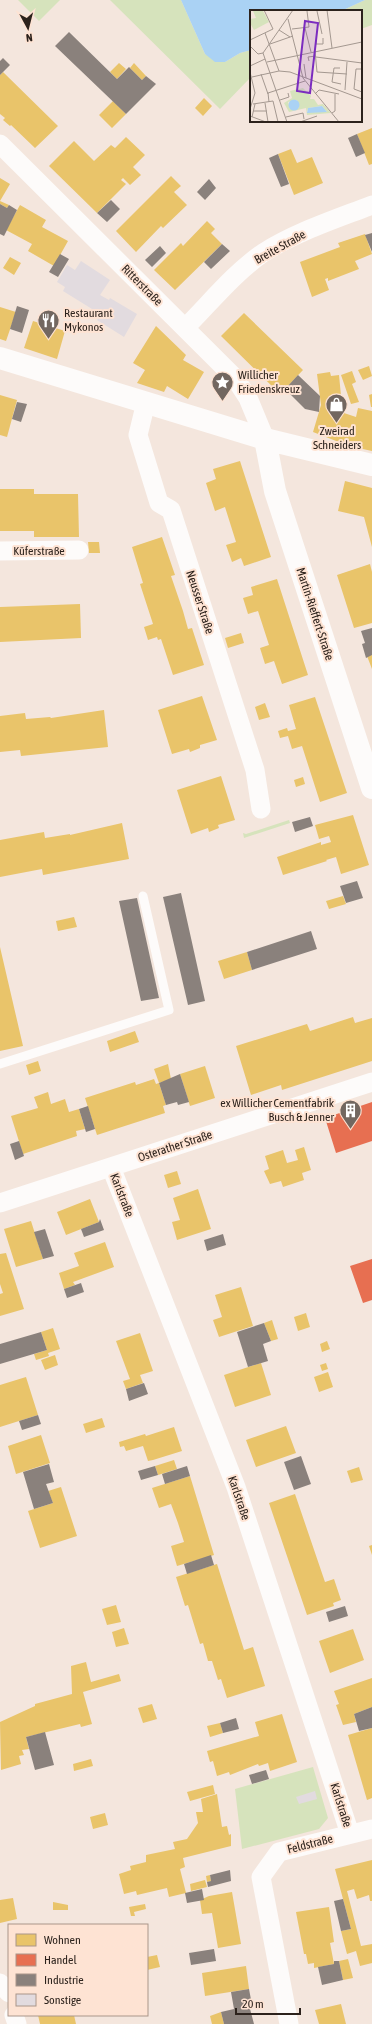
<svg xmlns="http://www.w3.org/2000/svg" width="372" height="2024" font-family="'Asap Condensed',sans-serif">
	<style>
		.green { fill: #d6e3bc }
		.water { fill: #aad2f4 }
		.homes { fill: #e9c46a }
		.shops { fill: #e76f51 }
		.industry { fill: #8a817c }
		.building { fill: #e2dbdf }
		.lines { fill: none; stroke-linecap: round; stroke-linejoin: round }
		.lane { stroke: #fdfbfa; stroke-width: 9 }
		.street { stroke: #fdfbfa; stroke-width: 19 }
		.secondary { stroke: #fdfbfa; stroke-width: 22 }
		.labels { text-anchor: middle; stroke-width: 4; stroke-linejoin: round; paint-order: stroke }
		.street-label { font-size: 12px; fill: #2c221c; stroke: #fee3d3 }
		.poi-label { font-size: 12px; fill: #2c221c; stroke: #fee3d3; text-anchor: start }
		.inset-road { fill: none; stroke: #a49890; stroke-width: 1 }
		.view { fill: #7b2cbf; fill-opacity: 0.15; stroke: #7b2cbf; stroke-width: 2 }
		.inset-edge { fill: none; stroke: #2c221c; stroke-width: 2 }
	</style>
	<rect width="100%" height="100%" fill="#f4e6dd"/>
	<path class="green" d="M18,0H60L39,21Z
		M110,0H181L205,54L225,62L240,53L251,50V77L220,109Z
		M365,0H372V25L361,29V11H341Z
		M289,820L290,823L244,838L243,833L246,834Z
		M313,1767L328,1818L319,1829L242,1849L235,1789Z"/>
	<path class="water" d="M181,0H365L341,11H251V50L240,53L225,62H215L205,54Z"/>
	<path class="homes" d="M119,63L126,69L117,79L110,72Z
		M134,63L146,76L142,80L130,68Z
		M3,72L58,126L35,148L11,125L10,126L3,120L5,118L0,114V75Z
		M204,98L212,106L203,116L195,108Z
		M113,101L126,114L112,128L99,115Z
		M372,128V164L369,165L357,134Z
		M126,137L145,155L133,167L141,175L130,185L123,178L121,180L126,184L97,213L49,166L74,141L94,161L111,145L115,148Z
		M291,149L297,163L312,157L323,183L294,195L278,154Z
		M171,176L181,186L174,192L187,205L163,228L161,226L136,252L116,231Z
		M0,178L10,184L0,201L9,205L7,208L0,204Z
		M20,205L46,220L42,227L68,241L54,266L28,251L32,244L6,230Z
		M207,221L215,229L211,233L222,244L175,290L154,270L181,243L183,246Z
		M365,234L372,254L355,261L359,269L328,281V278L325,279L329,290L312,297L300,262L340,247L338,243Z
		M10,257L21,263L14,275L3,268Z
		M0,307L16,312L6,341L0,339Z
		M244,313L303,370L280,394L221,336Z
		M33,321L65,331L57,359L24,348Z
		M156,326L186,355L183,360L204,372L188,399L167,386L164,392L137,383L145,370L133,363Z
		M369,366L372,376L363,380L358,370Z
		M352,371L356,382L352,384L359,402L351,404L341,375Z
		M330,372L331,376L339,375L342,406L346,407L344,413L356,417L358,408L372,411V451L349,446L313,432L321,405L317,374Z
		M372,394V407H371L369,395Z
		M0,395L17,400L7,437L0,435Z
		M240,461L271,557L244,566L241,558L232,562L226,545L236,542L225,507L215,511L206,483L216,479L213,469Z
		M345,481L372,488V547L364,517L338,511Z
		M0,489H34V494H78L79,537H34V531H0Z
		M162,537L175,575L171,576L183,611L188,629L192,628L204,665L173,675L161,639L158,640L157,637L148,640L144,627L153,624L140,584L143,583L132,547Z
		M88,542H99L100,553H89Z
		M370,564L372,572V623L354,628L337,575Z
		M277,579L308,675L282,684L274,661L265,664L260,648L269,645L258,611L248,614L243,598L253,595L251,587Z
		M80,604L81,638L0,642V607Z
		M241,633L244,643L228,648L225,638Z
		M372,655V669L367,656Z
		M202,696L217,740L200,745V748L190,752L189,749L172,754L158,710Z
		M315,697L347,793L320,802L302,746L292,749L288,736L280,738L278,731L287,728L288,731L296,729L289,705Z
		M265,703L270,717L259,720L255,707Z
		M104,710L108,747L21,756L20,750L0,752V716L25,713L26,719L50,717L51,718Z
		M221,776L235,820L218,825L219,828L209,832L208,828L191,834L177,790Z
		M303,777L305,784L296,787L294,780Z
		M353,815L369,865L341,874L336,857L326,860L327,861L283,875L277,857L321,842V845L331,842L329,836L319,839L315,825Z
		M122,823L129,859L43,875L42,869L0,877V840L44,832L45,838L70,834V835Z
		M343,896L346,904L329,909L326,901Z
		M74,917L77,927L58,931L56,921Z
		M0,947L23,1046L0,1051Z
		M247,952L252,970L224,979L218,961Z
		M353,1017L355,1023L372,1018V1061L282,1090L281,1085L251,1095L236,1046L307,1024L310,1031Z
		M135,1031L139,1042L110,1052L107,1041Z
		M38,1061L41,1071L29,1075L26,1065Z
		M168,1064L171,1079L159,1083L166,1105L163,1106L165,1113L97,1135L85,1098L135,1082L136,1085L154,1079L156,1084L159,1083L154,1069Z
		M205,1066L215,1098L190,1106L180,1074Z
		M48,1092L51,1104L65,1099L69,1112L79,1109L85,1129L76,1131L77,1136L23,1154L11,1116L38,1108L34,1097Z
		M304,1147L311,1170L302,1173L304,1180L283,1187L281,1181L270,1184L264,1171L269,1169L265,1156L283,1150L287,1163L298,1160L295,1150Z
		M177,1171L181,1184L168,1188L164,1175Z
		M198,1189L211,1229L177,1240L172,1222L180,1220L173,1198Z
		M90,1199L99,1222L66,1235L57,1212Z
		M31,1221L43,1259L16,1267L4,1229Z
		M105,1242L114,1267L73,1282L75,1285L64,1289L59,1273L79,1266L74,1253Z
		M6,1253L24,1309L0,1316V1294L3,1293L0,1284V1254Z
		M241,1287L253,1326L219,1337L213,1320L222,1317L215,1295Z
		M306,1313L310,1327L298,1331L294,1317Z
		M272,1320L278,1339L271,1341L264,1323Z
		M53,1328L60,1349L48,1353L49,1356L36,1360L34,1354L47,1350L41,1332Z
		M140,1333L153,1371L140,1375L143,1383L126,1389L123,1381L130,1379L116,1341Z
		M327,1341L330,1349L322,1352L320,1344Z
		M55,1355L58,1365L45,1370L41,1360Z
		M261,1363L271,1395L235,1407L224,1375Z
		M326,1363L328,1369L322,1371L320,1365Z
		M328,1372L333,1387L319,1392L314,1377Z
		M26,1377L38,1415L0,1427V1385Z
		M102,1418L105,1427L86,1433L83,1424Z
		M286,1426L296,1453L256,1467L246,1440Z
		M174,1427L182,1451L153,1460L148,1461L143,1446L126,1451L124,1446L120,1447L119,1442L145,1434L146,1436Z
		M41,1435L50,1463L16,1474L8,1446Z
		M174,1460L177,1469L158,1475L155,1466Z
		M359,1467L363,1480L351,1483L347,1471Z
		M190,1476L214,1555L177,1566L171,1546L184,1542L178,1523L171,1504L159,1508L152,1488Z
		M61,1487L77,1536L40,1548L28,1511L53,1503L48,1491Z
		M295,1494L325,1582L334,1579L341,1600L333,1603L334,1606L307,1615L269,1503Z
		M372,1545V1555L369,1546Z
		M217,1564L244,1650L253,1647L265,1686L227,1698L221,1679L218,1680L212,1661H208L203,1643L200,1644L188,1605L185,1606L176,1577Z
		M116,1605L121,1622L107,1625L102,1609Z
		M124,1628L129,1644L116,1647L112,1632Z
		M353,1629L364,1660L330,1673L319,1641Z
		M86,1662L91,1682L119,1674L121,1681L83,1692L92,1724L81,1727L80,1724L26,1737L29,1749L22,1750L24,1755L19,1756L21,1764L1,1770L0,1722L35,1706V1704L72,1694L71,1666Z
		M372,1678V1707L354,1714L356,1722L343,1725L336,1705L339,1704L334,1691Z
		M152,1704L157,1719L143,1723L138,1708Z
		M282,1714L297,1762L270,1771L268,1763L259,1766L258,1764L230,1775L229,1772L217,1776L213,1761L210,1762L207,1751L259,1736L255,1722Z
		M220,1723L223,1733L210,1737L207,1726Z
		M372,1728V1798L367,1800L348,1735Z
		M91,1759L93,1766L74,1771L73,1764Z
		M213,1785L215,1794L190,1801L187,1792Z
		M217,1794L222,1827L227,1826L229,1835L231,1834V1846L183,1858L185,1867L180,1869L186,1893L169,1897L167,1888L137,1895L136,1891L124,1894L119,1874L131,1870L130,1866L146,1862V1855L175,1849L173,1842L187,1839L198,1823L196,1812H203L201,1799Z
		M105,1813L108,1825L93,1829L90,1817Z
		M372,1860V1901H370L369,1895L357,1899L354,1889L347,1891L361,1946L372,1944V1963L360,1966L356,1951L347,1954L341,1931L351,1929L335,1869Z
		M210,1875L211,1881L207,1882L206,1876Z
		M205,1880L207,1887L191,1891L190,1884Z
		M232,1892L241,1944L218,1948L212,1913L202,1914L200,1900L209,1896Z
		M13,1898L17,1919L0,1923V1900Z
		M53,1902L68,1905V1910H53Z
		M145,1904L146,1909L134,1912L135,1916H131L129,1907Z
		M329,1907L334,1942L330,1943L334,1964L314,1968V1963L308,1964L306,1954H304L296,1912Z
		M157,1955L160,1967L147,1970V1957Z
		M348,1959L353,1978L343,1980L339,1961Z
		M246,1966L249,1989L205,1996L202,1973Z
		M341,2004L346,2024H319L315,2010Z
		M221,2012L224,2024H212L210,2016Z
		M38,2015H74L76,2024H40Z"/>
	<path class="shops" d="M372,1102V1141L336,1153L325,1118Z
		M372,1259V1300L363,1303L350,1266Z"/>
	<path class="industry" d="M69,32L117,79L129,67L142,80L146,76L156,84L126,114L55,46Z
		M3,58L10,65L0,75V61Z
		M357,134L365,153L356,157L348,138Z
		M278,154L289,184L281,187L269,158Z
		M209,179L216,188L205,200L197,192Z
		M111,200L120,209L107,222L97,213Z
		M0,204L7,208L9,205L17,210L4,236L0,234Z
		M372,233V252L365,235Z
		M222,244L230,251L211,269L204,262Z
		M160,246L166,253L152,267L145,260Z
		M60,254L69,259L58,277L49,272Z
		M17,306L29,310L22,333L10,329Z
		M298,375L320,396L319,412L305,409L285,389Z
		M17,402L27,404L21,422L12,419Z
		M372,628V655L366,658L362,644L365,643L361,631Z
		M310,817L313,826L295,832L292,822Z
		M357,881L363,898L346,903L340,886Z
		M181,893L205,1001L188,1005L163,897Z
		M137,898L159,998L141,1001L119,901Z
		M311,931L317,949L252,970L247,952Z
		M180,1074L189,1102L178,1105L177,1102L166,1105L159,1083Z
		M88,1106L95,1129L86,1132L79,1109Z
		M19,1141L24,1156L15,1160L10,1144Z
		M100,1219L104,1230L84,1237L81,1229L99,1222Z
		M45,1229L54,1256L43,1259L34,1232Z
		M223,1234L226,1245L207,1251L204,1240Z
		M81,1283L84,1292L67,1298L64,1289Z
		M264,1323L271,1341L263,1344L268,1361L248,1367L237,1332Z
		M41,1332L47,1350L0,1364V1344Z
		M144,1383L148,1394L129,1401L126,1389Z
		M38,1415L41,1424L22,1430L19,1421Z
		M301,1456L311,1484L294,1490L284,1462Z
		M49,1464L54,1482L46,1484L53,1503L34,1509L23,1472Z
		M155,1466L158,1475L141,1480L138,1471Z
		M187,1466L190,1476L165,1484L162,1474Z
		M211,1555L214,1565L187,1574L184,1564Z
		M345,1606L348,1616L329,1622L326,1612Z
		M372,1707V1728L359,1731L354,1714Z
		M236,1718L239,1729L223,1733L220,1723Z
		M45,1732L54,1765L35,1770L26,1737Z
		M266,1770L269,1779L252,1784L249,1775Z
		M230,1870L231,1881L208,1887L207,1882L211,1881L210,1875Z
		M202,1889L204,1900L187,1903L185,1893Z
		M343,1899L351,1929L341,1931L334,1901Z
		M214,1949L216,1961L191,1965L189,1953Z
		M334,1961H339L343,1980L322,1985L318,1967L334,1964Z
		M249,1989L252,2005H249L254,2024H224L221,2012L234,2009L231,1992Z"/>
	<path class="building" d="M81,261L110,280L100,295L109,300L110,298L137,314L124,337L97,320L98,318L90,312L92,309L63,291L65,287L57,282L67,265L75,270Z
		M315,1791L317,1799L299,1804L296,1797Z"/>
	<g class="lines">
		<path class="lane" d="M0,1064L169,1010L143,896"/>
		<path class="street" d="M0,144L235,378L248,398L265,439
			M185,328C210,303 234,273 263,253C296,232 336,219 372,205
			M146,402L138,435L159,503L171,510L255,770L261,809
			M0,551L79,550
			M111,1167L236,1487L350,1834
			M0,1203L372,1082
			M0,1983L9,1993
			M14,2015L17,2024
			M289,2024L261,1877L279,1852L372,1829"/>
		<path class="secondary" d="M0,358L265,439L372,465
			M265,439L275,491L372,788"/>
	</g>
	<defs>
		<symbol id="restaurant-pin" viewBox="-11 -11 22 30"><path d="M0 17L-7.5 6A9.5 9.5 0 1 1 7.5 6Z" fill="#726760" stroke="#fee3d3"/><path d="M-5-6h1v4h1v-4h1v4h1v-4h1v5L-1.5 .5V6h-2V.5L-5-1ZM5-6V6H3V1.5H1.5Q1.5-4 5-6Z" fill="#fff"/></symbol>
		<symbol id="sight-pin" viewBox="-11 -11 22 30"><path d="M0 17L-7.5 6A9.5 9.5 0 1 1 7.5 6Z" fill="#726760" stroke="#fee3d3"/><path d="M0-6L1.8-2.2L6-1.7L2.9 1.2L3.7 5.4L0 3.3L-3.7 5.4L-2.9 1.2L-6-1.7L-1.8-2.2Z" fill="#fff"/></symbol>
		<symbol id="shop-pin" viewBox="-11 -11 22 30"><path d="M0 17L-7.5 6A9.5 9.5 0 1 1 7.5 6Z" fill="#726760" stroke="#fee3d3"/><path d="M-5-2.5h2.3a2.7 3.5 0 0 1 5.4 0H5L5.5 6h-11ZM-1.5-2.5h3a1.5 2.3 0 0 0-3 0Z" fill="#fff"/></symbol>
		<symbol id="building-pin" viewBox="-11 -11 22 30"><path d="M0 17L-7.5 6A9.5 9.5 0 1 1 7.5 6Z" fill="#726760" stroke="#fee3d3"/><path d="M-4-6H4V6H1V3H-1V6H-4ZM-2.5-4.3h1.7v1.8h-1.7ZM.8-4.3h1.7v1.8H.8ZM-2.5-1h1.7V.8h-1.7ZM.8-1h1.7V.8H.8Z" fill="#fff"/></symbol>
	</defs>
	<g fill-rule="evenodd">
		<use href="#restaurant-pin" x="36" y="308" width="25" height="34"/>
		<use href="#sight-pin" x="210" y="370" width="25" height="34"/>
		<use href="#shop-pin" x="324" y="392" width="25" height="34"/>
		<use href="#building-pin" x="338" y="1098" width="25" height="34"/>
	</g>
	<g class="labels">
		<g class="street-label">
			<text transform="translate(280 247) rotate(-29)" y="4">Breite Straße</text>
			<text transform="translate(142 285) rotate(45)" y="4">Ritterstraße</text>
			<text x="39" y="555">Küferstraße</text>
			<text transform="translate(200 602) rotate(72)" y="4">Neusser Straße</text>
			<text transform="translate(315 614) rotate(72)" y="4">Martin-Rieffert-Straße</text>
			<text transform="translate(175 1146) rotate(-18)" y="4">Osterather Straße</text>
			<text transform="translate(122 1195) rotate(69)" y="4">Karlstraße</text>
			<text transform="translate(239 1498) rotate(71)" y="4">Karlstraße</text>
			<text transform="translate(341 1805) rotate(72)" y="4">Karlstraße</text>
			<text transform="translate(310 1844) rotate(-14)" y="4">Feldstraße</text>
		</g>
		<g class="poi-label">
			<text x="64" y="317">Restaurant<tspan x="64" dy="14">Mykonos</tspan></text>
			<text x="238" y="379">Willicher<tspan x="238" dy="14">Friedenskreuz</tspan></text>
			<text x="337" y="435" text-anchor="middle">Zweirad<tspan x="337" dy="14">Schneiders</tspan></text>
			<text x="334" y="1107" text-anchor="end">ex Willicher Cementfabrik<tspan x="334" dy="14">Busch &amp; Jenner</tspan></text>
		</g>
	</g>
	<g transform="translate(250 10)">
		<rect width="112" height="112" fill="#f4e6dd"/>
		<path d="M3,1H13L19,12L4,20L0,13V9L6,8ZM53,78L61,86L60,89H64L68,95L73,94L81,103L57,105L56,98L39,102L34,93L42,88L40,81ZM47,90L49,98L40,99L38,92ZM72,96L77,102H57L58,98Z" fill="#d6e3bc" fill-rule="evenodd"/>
		<path d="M38.5 95a5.5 5.5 0 1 1 11 0a5.5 5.5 0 1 1-11 0ZM72,96L77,102L57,103L58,98Z" fill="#aad2f4"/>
		<path class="inset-road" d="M3,0H101M77,0L82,38M67,1L72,24M38,9L53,68L89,112M55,18L61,42M42,19L59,17L57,1M29,20L40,27M15,23L29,61M0,30L23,19L14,0M66,31V34H73V28M20,34L43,26M0,36L8,44L13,43M65,41L67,62L97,64M13,43L37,112M13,43L43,0M66,47L112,53M59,51L58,47L66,46M17,52L112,32M54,54L56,68M0,56L15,49M90,58H84L82,72L91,74M111,59H106L104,79L112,82M0,62L5,83L0,99M11,64L18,84M2,67L29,61L40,62L112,89M95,80L97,52M65,84L69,80L89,84M30,90L39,87L38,83M23,91L28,112M19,92L18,83L55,71M15,93L18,112M3,94L23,91M3,101H17M82,103L85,101V84M0,106L16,112M2,107L5,94M36,107L53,103L54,109M50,112L67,106"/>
		<path class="view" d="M55,11L68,13L60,83L47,81Z"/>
		<rect width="112" height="112" class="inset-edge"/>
	</g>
	<rect x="8" y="1924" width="140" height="92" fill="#fee3d3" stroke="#aa968a"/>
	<rect x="16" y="1934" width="20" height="12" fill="#e9c46a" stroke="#aa968a"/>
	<text x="44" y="1944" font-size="12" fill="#2c221c">Wohnen</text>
	<rect x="16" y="1954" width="20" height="12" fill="#e76f51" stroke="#aa968a"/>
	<text x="44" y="1964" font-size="12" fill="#2c221c">Handel</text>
	<rect x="16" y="1974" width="20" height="12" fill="#8a817c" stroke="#aa968a"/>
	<text x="44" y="1984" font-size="12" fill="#2c221c">Industrie</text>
	<rect x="16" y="1994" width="20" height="12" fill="#e2dbdf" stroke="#aa968a"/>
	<text x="44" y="2004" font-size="12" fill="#2c221c">Sonstige</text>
	<g transform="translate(28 28) rotate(173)" stroke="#fee3d3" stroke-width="3" paint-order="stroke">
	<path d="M0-3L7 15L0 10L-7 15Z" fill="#2c221c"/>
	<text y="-6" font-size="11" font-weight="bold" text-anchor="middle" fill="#2c221c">N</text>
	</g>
	<path d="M236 2008v6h64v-6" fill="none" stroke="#2c221c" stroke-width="2"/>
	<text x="242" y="2008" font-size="12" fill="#2c221c" stroke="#fee3d3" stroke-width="3" paint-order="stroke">20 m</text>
</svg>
